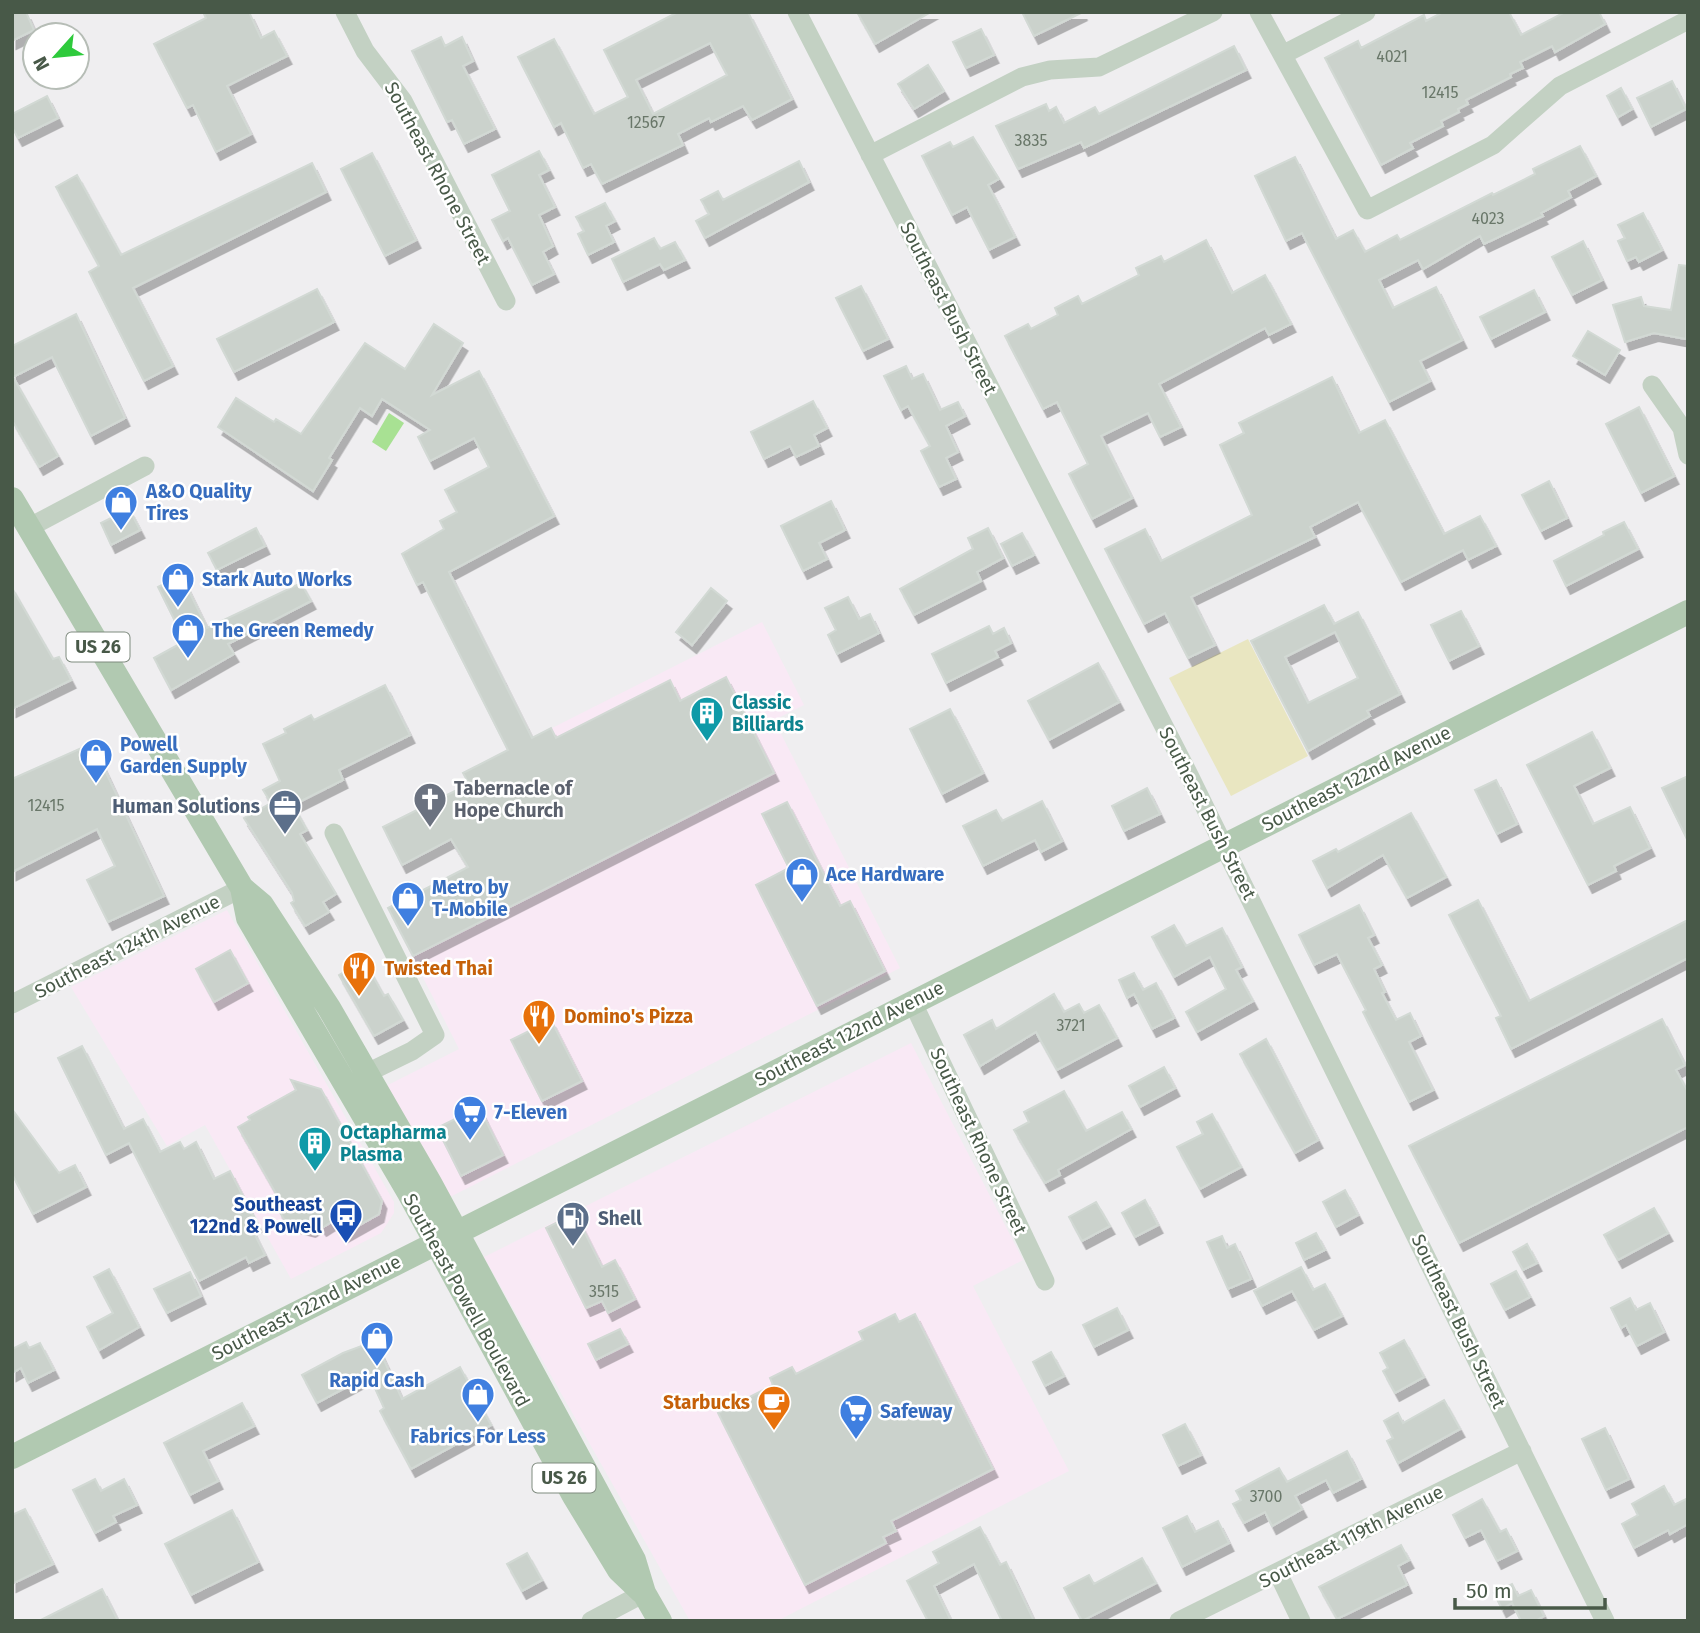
<svg xmlns="http://www.w3.org/2000/svg" width="1700" height="1633" font-family="'Fira Sans',sans-serif">
	<style>
		.commercial { fill: #f9e9f5 }
		.green { fill: #e9e6c1 }
		.water { fill: #a8e193 }
		.building { fill: #cbd2cc; stroke: #d2d9d4; stroke-width: 2; fill-rule: evenodd; filter: url(#shadow) }
		.lines { fill: none; stroke-linecap: round; stroke-linejoin: round }
		.minor { stroke: #c3d1c3; stroke-width: 19 }
		.major { stroke: #b1c9b1; stroke-width: 24 }
		.labels { text-anchor: middle; stroke-width: 5; stroke-linejoin: round; paint-order: stroke }
		.number-label { font-size: 16px; fill: #697769 }
		.shield { fill: #fff; stroke: #7f8b7f; stroke-width: 2 }
		.shield-label { font-size: 18px; font-weight: bold; fill: #485948 }
		.street-label { font-size: 19px; fill: #485948; stroke: #fff }
		.shop-label { font-size: 19px; font-weight: bold; fill: #366cbe; stroke: #fff; text-anchor: start }
		.culture-label { font-size: 19px; font-weight: bold; fill: #0d838f; stroke: #fff; text-anchor: start }
		.worship-label { font-size: 19px; font-weight: bold; fill: #5b616d; stroke: #fff; text-anchor: start }
		.service-label { font-size: 19px; font-weight: bold; fill: #4e5e75; stroke: #fff; text-anchor: end }
		.food-label { font-size: 19px; font-weight: bold; fill: #c56008; stroke: #fff; text-anchor: start }
		.transit-label { font-size: 19px; font-weight: bold; fill: #164399; stroke: #fff; text-anchor: end }
	</style>
	<defs>
		<filter id="shadow"><feDropShadow dx="4.5" dy="8" stdDeviation="0" flood-color="#0004"/></filter>
	</defs>
	<rect width="100%" height="100%" fill="#efeef0"/>
	<path class="commercial" d="M762,622L804,705L774,720L900,968L450,1197L386,1086L459,1049L388,908L502,850L463,773Z
		M227,910L394,1202V1213L381,1233L291,1279L205,1125L167,1146L71,987Z
		M911,1043L1023,1260L973,1286L1069,1471L777,1621H690L484,1257Z"/>
	<path class="green" d="M1248,639L1308,756L1231,796L1169,678Z"/>
	<path class="water" d="M389,413L404,423L386,451L372,442Z"/>
	<path class="building" d="M12,12H26L34,30L12,41Z
		M203,12H249L261,38L274,31L287,56L227,86L251,134L216,152L193,105L187,108L154,44L206,18Z
		M678,12H748L792,99L752,120L743,106L711,122L709,118L678,134L683,145L602,184L591,164L583,168L561,123L554,127L518,57L554,39L594,114L628,97L604,50ZM710,43L727,75L653,114L636,80Z
		M857,12H931L875,44Z
		M1022,12H1083L1034,36Z
		M1443,12H1509L1521,35L1565,12H1599L1605,24L1555,52L1552,46L1520,62L1523,68L1510,74L1511,77L1466,100L1468,104L1458,109L1459,112L1441,121L1443,126L1410,143L1413,148L1381,165L1325,58L1358,41L1361,48L1424,15L1426,21Z
		M981,29L994,55L966,68L953,42Z
		M441,37L445,46L462,37L473,61L463,66L495,129L464,144L452,120L447,122L412,51Z
		M1234,46L1246,70L1084,148L1081,142L1018,169L996,126L1046,104L1049,111L1056,107L1064,123L1095,107L1099,114Z
		M928,65L944,91L914,109L898,84Z
		M1672,81L1686,109L1651,127L1637,98Z
		M1621,88L1632,109L1618,117L1607,96Z
		M47,96L58,118L18,138L12,127V114Z
		M973,137L999,179L988,185L1015,237L989,250L967,207L952,215L922,156L950,142L953,147Z
		M1580,146L1596,176L1568,191L1571,197L1541,213L1543,216L1484,244L1480,236L1423,269L1418,260L1379,280L1393,308L1436,287L1462,340L1420,361L1430,381L1389,402L1302,233L1286,241L1255,176L1295,157L1336,239L1353,230L1365,252L1397,235L1400,240L1492,193L1493,195L1535,174L1533,169Z
		M539,151L549,170L539,175L555,207L539,215L553,246L543,252L554,274L532,285L508,238L503,241L492,220L510,211L492,175Z
		M372,153L416,240L385,256L341,169Z
		M799,161L809,182L705,238L696,221L709,214L701,200L718,191L723,200Z
		M312,163L326,192L133,288L173,366L144,381L89,272L99,266L56,187L77,175L121,255Z
		M605,203L615,221L606,226L614,242L588,255L578,234L584,231L576,217Z
		M1643,213L1662,250L1639,262L1636,257L1627,261L1618,241L1625,238L1618,225Z
		M654,238L660,249L675,242L685,260L664,270L660,264L623,282L612,259Z
		M1206,240L1232,293L1265,275L1291,324L1269,335L1265,328L1159,384L1181,427L1160,437L1148,413L1101,436L1132,498L1092,519L1069,474L1088,464L1057,402L1043,409L1005,336L1028,324L1031,329L1058,315L1055,308L1078,296L1082,304L1139,275L1136,268L1161,256L1164,262Z
		M1583,241L1602,280L1572,295L1552,257Z
		M1679,265L1688,266L1686,339L1654,333L1625,342L1613,305L1641,297L1644,306L1671,310Z
		M861,286L888,339L863,351L836,298Z
		M317,289L334,322L234,372L217,339Z
		M1534,290L1545,312L1491,339L1480,317Z
		M76,314L125,418L91,436L52,357L13,377L58,456L39,467L12,420V346Z
		M434,324L463,343L432,395L479,371L554,516L449,572L532,738L551,728L556,738L670,680L680,701L726,677L774,773L413,956L388,908L468,867L451,839L402,865L383,827L469,784L463,773L508,750L423,582L417,585L402,554L444,529L440,521L457,512L445,490L489,467L474,438L430,461L418,437L430,430L382,399L372,416L360,408L329,458L332,460L313,491L218,427L236,398L274,422L276,419L301,434L365,343L405,369Z
		M1588,331L1620,350L1605,375L1573,356Z
		M906,366L912,379L923,374L940,410L958,402L965,416L946,426L958,452L946,458L956,479L939,487L921,451L930,446L908,406L901,410L884,376Z
		M1332,377L1359,433L1385,420L1444,534L1480,516L1496,546L1468,560L1463,550L1401,582L1358,502L1310,527L1315,537L1191,597L1215,645L1188,658L1165,613L1144,624L1105,549L1145,529L1161,561L1252,515L1220,445L1244,433L1239,423Z
		M813,401L827,428L814,435L819,446L796,457L790,446L764,459L751,432Z
		M1639,407L1674,476L1641,493L1606,424Z
		M1549,481L1567,518L1541,531L1522,495Z
		M831,501L845,530L819,543L827,559L803,571L781,526Z
		M129,509L140,530L111,545L101,523Z
		M1624,522L1638,549L1566,586L1554,561L1604,535L1603,532Z
		M256,528L265,546L217,570L208,553Z
		M988,528L1003,558L977,572L981,581L914,615L900,589L973,549L968,538Z
		M1022,533L1034,555L1012,566L1001,544Z
		M181,575L207,628L301,583L311,601L228,644L234,654L171,690L154,658L185,641L158,587Z
		M12,588L53,659L59,657L71,680L12,709Z
		M711,588L727,601L692,645L676,632Z
		M848,597L859,619L870,614L879,633L837,654L828,635L836,630L825,608Z
		M1324,605L1334,624L1358,612L1400,694L1367,711L1370,716L1308,751L1251,641ZM1335,632L1358,678L1308,703L1285,657Z
		M1461,611L1479,646L1449,661L1431,625Z
		M989,626L993,634L1004,628L1011,643L995,651L998,657L946,683L932,654Z
		M1098,663L1119,702L1049,740L1028,701Z
		M385,685L410,735L339,770L343,780L293,805L307,830L300,834L336,894L323,902L329,912L305,926L291,903L294,901L292,893L244,818L271,803L263,790L280,781L263,744L286,733L284,729L311,715L314,720Z
		M950,709L983,773L942,794L910,729Z
		M1592,732L1610,768L1574,786L1593,824L1630,807L1650,848L1614,866L1616,871L1588,885L1527,765Z
		M86,746L88,749L94,747L164,896L108,922L87,880L115,866L97,829L12,872V779Z
		M1688,776V841L1662,788Z
		M1496,780L1517,824L1497,834L1475,790Z
		M1147,788L1160,814L1124,831L1112,806Z
		M1042,801L1062,841L1041,852L1035,840L983,866L963,826L996,810L1002,821Z
		M787,802L840,906L850,901L885,971L817,1006L756,885L789,868L762,814Z
		M1411,813L1446,877L1407,898L1383,855L1327,888L1313,861L1336,849L1338,852Z
		M1478,900L1529,1001L1688,920V958L1511,1049L1496,1018L1501,1016L1449,915Z
		M1359,905L1374,935L1368,938L1382,965L1374,969L1385,992L1382,993L1396,1020L1410,1013L1421,1036L1409,1042L1433,1090L1409,1102L1363,1012L1366,1010L1337,954L1314,965L1299,935Z
		M1174,925L1186,946L1222,928L1242,967L1236,970L1253,1001L1197,1032L1186,1012L1226,989L1210,957L1174,977L1152,937Z
		M230,950L248,983L214,1002L196,969Z
		M364,960L384,996L388,994L403,1020L374,1036L339,975Z
		M1134,973L1143,990L1156,983L1174,1018L1152,1029L1134,994L1127,998L1119,980Z
		M1054,994L1064,1012L1079,1004L1084,1013L1099,1005L1117,1038L1057,1070L1036,1032L980,1066L964,1035L992,1020L996,1029Z
		M1662,1019L1685,1065L1676,1070L1688,1092V1127L1459,1243L1409,1146Z
		M551,1020L582,1081L542,1101L511,1040Z
		M1266,1039L1318,1140L1295,1153L1240,1054Z
		M82,1046L124,1129L143,1119L160,1152L180,1142L184,1149L196,1142L214,1179L230,1171L257,1224L251,1227L265,1255L249,1263L246,1257L199,1281L129,1143L106,1155L58,1058Z
		M1164,1067L1175,1088L1140,1107L1129,1086Z
		M291,1080L321,1089L382,1201L379,1214L342,1235L333,1221L322,1228L319,1224L311,1229L292,1224L288,1226L278,1209L283,1206L238,1127L250,1120L248,1117L296,1090Z
		M1064,1091L1086,1131L1122,1112L1131,1129L1058,1170L1060,1175L1045,1183L1014,1130L1029,1122L1024,1112Z
		M479,1107L503,1155L461,1176L437,1128Z
		M12,1109L59,1173L75,1165L86,1187L33,1214L12,1174Z
		M1212,1114L1241,1167L1200,1189L1177,1147L1203,1134L1197,1122Z
		M1345,1190L1358,1215L1336,1227L1323,1202Z
		M1145,1200L1158,1225L1135,1237L1122,1213Z
		M1096,1202L1110,1226L1082,1241L1069,1217Z
		M1654,1208L1668,1233L1618,1260L1604,1235Z
		M575,1213L602,1267L615,1260L635,1299L608,1313L602,1301L586,1308L546,1228Z
		M1316,1233L1325,1250L1304,1260L1296,1243Z
		M1222,1236L1227,1248L1235,1244L1251,1279L1228,1289L1207,1242Z
		M1527,1244L1537,1263L1523,1270L1513,1252Z
		M1301,1267L1313,1290L1325,1284L1342,1316L1314,1330L1292,1291L1262,1306L1254,1291Z
		M109,1269L139,1327L99,1350L87,1327L113,1313L94,1277Z
		M1516,1271L1530,1297L1505,1310L1491,1284Z
		M190,1272L201,1296L167,1313L154,1289Z
		M1630,1298L1636,1310L1650,1303L1664,1332L1637,1346L1626,1325L1621,1328L1611,1308Z
		M1117,1308L1128,1330L1094,1347L1083,1325Z
		M895,1314L899,1322L915,1314L993,1469L891,1521L896,1531L883,1537L886,1543L805,1585L718,1413L773,1385L770,1378L792,1367L796,1374L863,1340L859,1332Z
		M620,1329L628,1344L596,1360L588,1344Z
		M1404,1340L1424,1377L1395,1393L1383,1371L1388,1368L1380,1353Z
		M375,1341L402,1399L460,1367L491,1425L411,1469L380,1411L384,1408L369,1375L317,1403L302,1375L343,1353Z
		M26,1342L29,1348L40,1343L54,1370L28,1383L21,1368L12,1373V1349Z
		M1051,1352L1064,1376L1045,1386L1033,1362Z
		M1444,1400L1460,1429L1398,1463L1387,1441L1393,1438L1384,1421L1398,1413L1403,1423Z
		M242,1403L254,1426L203,1451L218,1481L190,1495L164,1443Z
		M1185,1424L1201,1455L1178,1466L1163,1435Z
		M1605,1428L1629,1479L1606,1490L1582,1439Z
		M1347,1451L1361,1479L1333,1493L1326,1480L1295,1496L1302,1509L1272,1526L1265,1512L1244,1523L1233,1504L1241,1500L1236,1491L1279,1468L1287,1482Z
		M95,1479L101,1491L124,1479L137,1505L113,1516L116,1522L95,1533L73,1490Z
		M1664,1486L1674,1505L1688,1498V1524L1670,1534L1668,1530L1634,1548L1622,1524L1638,1515L1632,1504Z
		M1482,1499L1500,1532L1506,1529L1517,1551L1497,1561L1481,1530L1465,1538L1453,1515Z
		M25,1509L53,1564L12,1584V1515Z
		M232,1510L258,1562L191,1595L165,1544Z
		M1187,1516L1195,1532L1218,1521L1229,1543L1182,1567L1163,1528Z
		M980,1527L1000,1565L1006,1562L1034,1621H1002L974,1564L934,1586L951,1621H928L907,1581L939,1563L933,1552Z
		M1401,1545L1409,1560L1398,1566L1407,1585L1337,1619L1319,1587Z
		M527,1553L542,1580L522,1591L507,1564Z
		M1142,1558L1156,1583L1082,1621L1064,1588L1089,1575L1094,1584Z
		M1512,1584L1518,1596L1531,1590L1544,1616L1535,1621H1521L1512,1603L1502,1609L1494,1593Z
		M102,1589L118,1621H39Z"/>
	<g class="lines">
		<path class="minor" d="M345,12L365,51L403,101L506,301
			M797,12L1189,775L1605,1621
			M1259,12L1367,210L1493,145L1560,86L1688,20
			M1284,54L1366,12
			M870,155L1022,77L1050,70L1099,67L1213,12
			M1652,385L1682,428L1688,455
			M28,528L145,466
			M334,833L435,1035L412,1051L367,1073
			M912,1001L1045,1281
			M12,1004L242,888
			M1278,1573L1301,1621
			M591,1621L644,1593
			M1179,1621L1522,1451"/>
		<path class="major" d="M12,499L242,888L262,905L329,1008L430,1183L634,1560L644,1593L660,1621
			M242,888L248,918L409,1193L574,1496L619,1570L641,1591
			M12,1457L1688,612"/>
	</g>
	<defs>
		<symbol id="shop-pin" viewBox="-11 -11 22 30"><path d="M0 17L-7.5 6A9.5 9.5 0 1 1 7.5 6Z" fill="#3f7fe0" stroke="#fff"/><path d="M-5-2.5h2.3a2.7 3.5 0 0 1 5.4 0H5L5.5 6h-11ZM-1.5-2.5h3a1.5 2.3 0 0 0-3 0Z" fill="#fff"/></symbol>
		<symbol id="building-pin" viewBox="-11 -11 22 30"><path d="M0 17L-7.5 6A9.5 9.5 0 1 1 7.5 6Z" fill="#0f9aa8" stroke="#fff"/><path d="M-4-6H4V6H1V3H-1V6H-4ZM-2.5-4.3h1.7v1.8h-1.7ZM.8-4.3h1.7v1.8H.8ZM-2.5-1h1.7V.8h-1.7ZM.8-1h1.7V.8H.8Z" fill="#fff"/></symbol>
		<symbol id="church-pin" viewBox="-11 -11 22 30"><path d="M0 17L-7.5 6A9.5 9.5 0 1 1 7.5 6Z" fill="#6b7280" stroke="#fff"/><path d="M-1.2-6h2.4v3.5h3.3v2.4h-3.3V6h-2.4V-.1h-3.3v-2.4h3.3Z" fill="#fff"/></symbol>
		<symbol id="office-pin" viewBox="-11 -11 22 30"><path d="M0 17L-7.5 6A9.5 9.5 0 1 1 7.5 6Z" fill="#5c6f8a" stroke="#fff"/><path d="M-6-3h4V-5.5h4V-3h4V5H-6ZM-1-4.5V-3h2v-1.5ZM-6 0V1H6V0Z" fill="#fff"/></symbol>
		<symbol id="restaurant-pin" viewBox="-11 -11 22 30"><path d="M0 17L-7.5 6A9.5 9.5 0 1 1 7.5 6Z" fill="#e8710a" stroke="#fff"/><path d="M-5-6h1v4h1v-4h1v4h1v-4h1v5L-1.5 .5V6h-2V.5L-5-1ZM5-6V6H3V1.5H1.5Q1.5-4 5-6Z" fill="#fff"/></symbol>
		<symbol id="supermarket-pin" viewBox="-11 -11 22 30"><path d="M0 17L-7.5 6A9.5 9.5 0 1 1 7.5 6Z" fill="#3f7fe0" stroke="#fff"/><path d="M-6-5.5h2.5l.6 2H6L4.5 2H-2.5L-4.4-4H-6ZM-1.5 3.2a1.3 1.3 0 1 0 .1 0ZM3 3.2a1.3 1.3 0 1 0 .1 0Z" fill="#fff"/></symbol>
		<symbol id="bus-pin" viewBox="-11 -11 22 30"><path d="M0 17L-7.5 6A9.5 9.5 0 1 1 7.5 6Z" fill="#1a4fb4" stroke="#fff"/><path d="M-5-6H5V4H4V6H2V4H-2V6H-4V4H-5ZM-3.5-4V0h7V-4ZM-3.5 1.2v1.5H-2V1.2ZM2 1.2v1.5H3.5V1.2Z" fill="#fff"/></symbol>
		<symbol id="fuel-pin" viewBox="-11 -11 22 30"><path d="M0 17L-7.5 6A9.5 9.5 0 1 1 7.5 6Z" fill="#5c6f8a" stroke="#fff"/><path d="M-5.5-6h7V0h2V4h1.3V-2.5L3-4.5l.8-.8L6-3V5H2.5V1h-1V6h-7ZM-4.2-4.7v3.2H.2V-4.7Z" fill="#fff"/></symbol>
		<symbol id="cafe-pin" viewBox="-11 -11 22 30"><path d="M0 17L-7.5 6A9.5 9.5 0 1 1 7.5 6Z" fill="#e8710a" stroke="#fff"/><path d="M-5.5-4.5H6V0H3Q3 3.5 0 3.5H-2.5Q-5.5 3.5-5.5 0ZM3-3.2v2h1.7v-2ZM-6 4.5H4V6H-6Z" fill="#fff"/></symbol>
	</defs>
	<g fill-rule="evenodd">
		<use href="#shop-pin" x="102" y="483" width="38" height="52"/>
		<use href="#shop-pin" x="159" y="560" width="38" height="52"/>
		<use href="#shop-pin" x="169" y="611" width="38" height="52"/>
		<use href="#building-pin" x="688" y="694" width="38" height="52"/>
		<use href="#shop-pin" x="77" y="736" width="38" height="52"/>
		<use href="#church-pin" x="411" y="780" width="38" height="52"/>
		<use href="#office-pin" x="266" y="787" width="38" height="52"/>
		<use href="#shop-pin" x="783" y="855" width="38" height="52"/>
		<use href="#shop-pin" x="389" y="879" width="38" height="52"/>
		<use href="#restaurant-pin" x="340" y="949" width="38" height="52"/>
		<use href="#restaurant-pin" x="520" y="997" width="38" height="52"/>
		<use href="#supermarket-pin" x="451" y="1093" width="38" height="52"/>
		<use href="#building-pin" x="296" y="1124" width="38" height="52"/>
		<use href="#bus-pin" x="327" y="1196" width="38" height="52"/>
		<use href="#fuel-pin" x="554" y="1199" width="38" height="52"/>
		<use href="#shop-pin" x="358" y="1319" width="38" height="52"/>
		<use href="#shop-pin" x="459" y="1375" width="38" height="52"/>
		<use href="#cafe-pin" x="755" y="1383" width="38" height="52"/>
		<use href="#supermarket-pin" x="837" y="1392" width="38" height="52"/>
	</g>
	<g class="labels">
		<g class="number-label">
			<text x="1392" y="62">4021</text>
			<text x="1440" y="98">12415</text>
			<text x="646" y="128">12567</text>
			<text x="1031" y="146">3835</text>
			<text x="1488" y="224">4023</text>
			<text x="46" y="811">12415</text>
			<text x="1071" y="1031">3721</text>
			<text x="604" y="1297">3515</text>
			<text x="1266" y="1502">3700</text>
		</g>
		<g class="shield">
			<rect x="66.5" y="632.5" width="63" height="29" rx="5"/>
			<rect x="532.5" y="1463.5" width="63" height="29" rx="5"/>
		</g>
		<g class="shield-label">
			<text x="98" y="653">US 26</text>
			<text x="564" y="1484">US 26</text>
		</g>
		<g class="street-label">
			<text transform="translate(438 173) rotate(62)" y="7">Southeast Rhone Street</text>
			<text transform="translate(949 308) rotate(63)" y="7">Southeast Bush Street</text>
			<text transform="translate(1356 778) rotate(-27)" y="7">Southeast 122nd Avenue</text>
			<text transform="translate(1208 813) rotate(63)" y="7">Southeast Bush Street</text>
			<text transform="translate(127 946) rotate(-27)" y="7">Southeast 124th Avenue</text>
			<text transform="translate(849 1033) rotate(-27)" y="7">Southeast 122nd Avenue</text>
			<text transform="translate(979 1141) rotate(65)" y="7">Southeast Rhone Street</text>
			<text transform="translate(467 1300) rotate(61)" y="7">Southeast Powell Boulevard</text>
			<text transform="translate(306 1307) rotate(-27)" y="7">Southeast 122nd Avenue</text>
			<text transform="translate(1459 1321) rotate(64)" y="7">Southeast Bush Street</text>
			<text transform="translate(1351 1536) rotate(-27)" y="7">Southeast 119th Avenue</text>
		</g>
		<g class="shop-label">
			<text x="146" y="498">A&amp;O Quality<tspan x="146" dy="22">Tires</tspan></text>
			<text x="202" y="586">Stark Auto Works</text>
			<text x="212" y="637">The Green Remedy</text>
			<text x="120" y="751">Powell<tspan x="120" dy="22">Garden Supply</tspan></text>
			<text x="826" y="881">Ace Hardware</text>
			<text x="432" y="894">Metro by<tspan x="432" dy="22">T-Mobile</tspan></text>
			<text x="494" y="1119">7-Eleven</text>
			<text x="377" y="1387" text-anchor="middle">Rapid Cash</text>
			<text x="880" y="1418">Safeway</text>
			<text x="478" y="1443" text-anchor="middle">Fabrics For Less</text>
		</g>
		<g class="culture-label">
			<text x="732" y="709">Classic<tspan x="732" dy="22">Billiards</tspan></text>
			<text x="340" y="1139">Octapharma<tspan x="340" dy="22">Plasma</tspan></text>
		</g>
		<g class="worship-label">
			<text x="454" y="795">Tabernacle of<tspan x="454" dy="22">Hope Church</tspan></text>
		</g>
		<g class="service-label">
			<text x="260" y="813">Human Solutions</text>
			<text x="598" y="1225" text-anchor="start">Shell</text>
		</g>
		<g class="food-label">
			<text x="384" y="975">Twisted Thai</text>
			<text x="564" y="1023">Domino's Pizza</text>
			<text x="750" y="1409" text-anchor="end">Starbucks</text>
		</g>
		<g class="transit-label">
			<text x="322" y="1211">Southeast<tspan x="322" dy="22">122nd &amp; Powell</tspan></text>
		</g>
	</g>
	<rect width="1700" height="1633" fill="none" stroke="#485948" stroke-width="28"/>
	<g transform="translate(56 56) rotate(243)"><circle r="33" fill="#ffffff" stroke="#b6bdb6" stroke-width="2"/>
	<path d="M0-5L12 26L0 18L-12 26Z" fill="#2eca3c"/>
	<text y="-10" font-size="19" font-weight="bold" text-anchor="middle" fill="#485948">N</text>
	</g>
	<path d="M1455 1598v10h150v-10" fill="none" stroke="#485948" stroke-width="3.5"/>
	<text x="1466" y="1598" font-size="21" fill="#485948" stroke="#ffffff" stroke-width="5" paint-order="stroke">50 m</text>
</svg>
